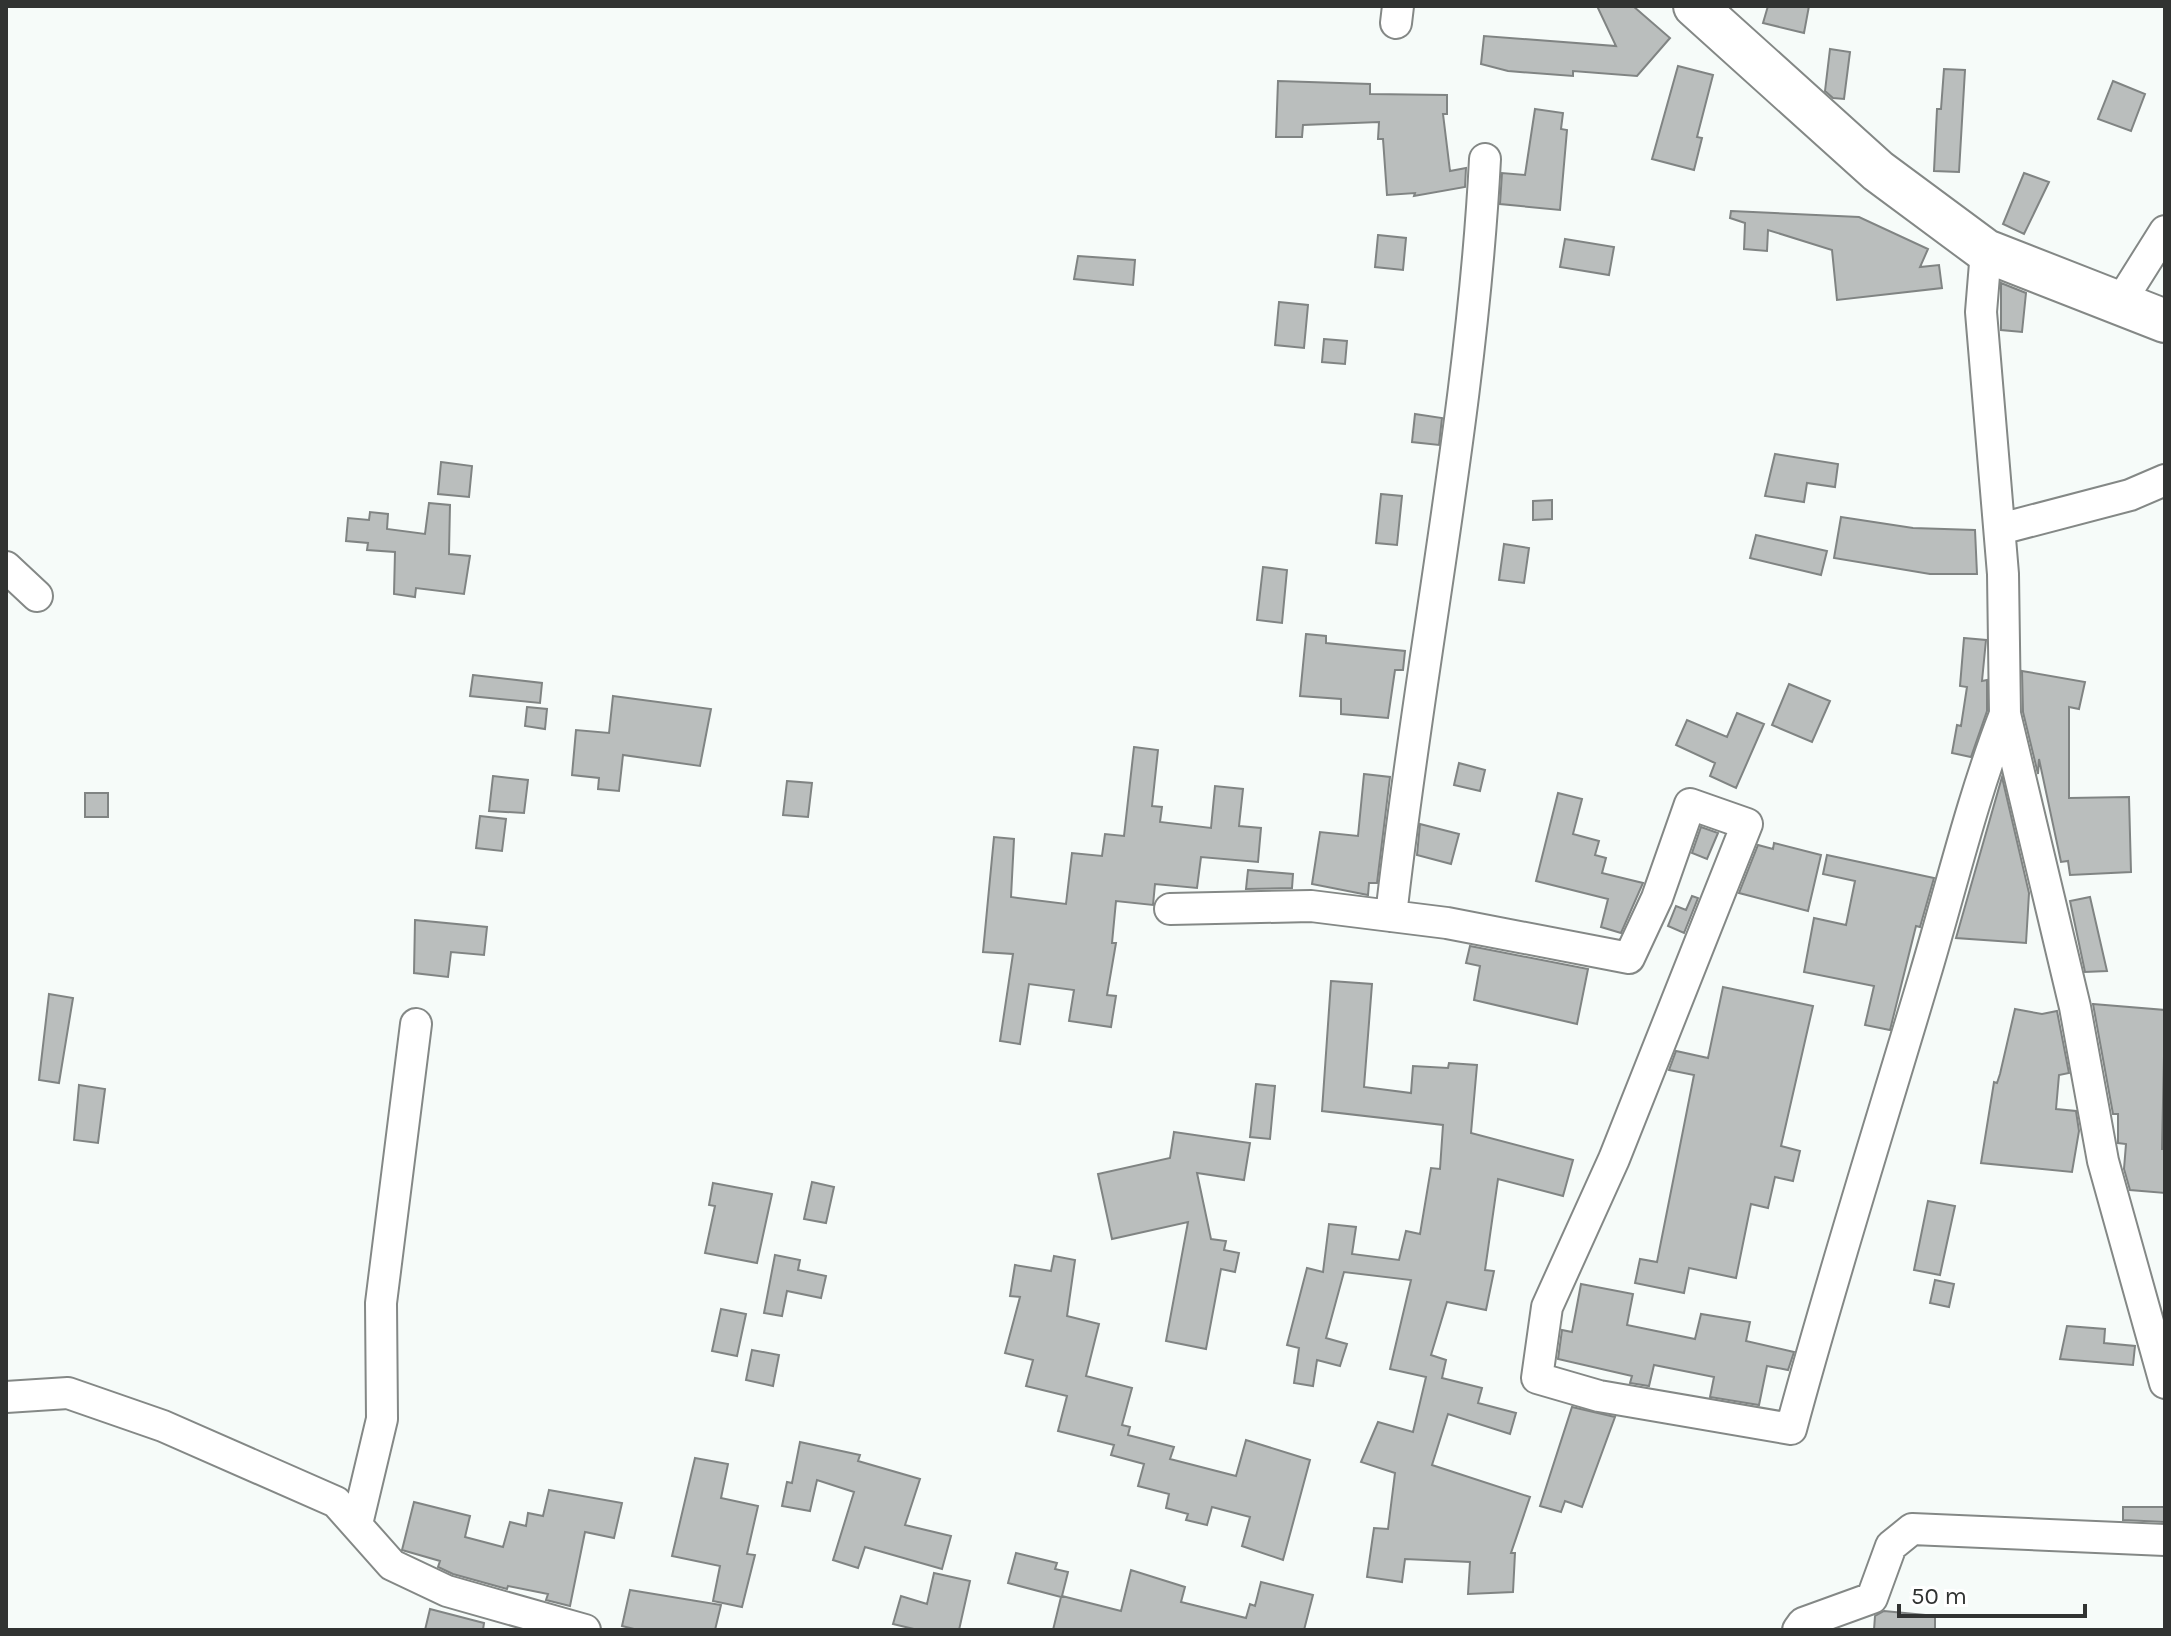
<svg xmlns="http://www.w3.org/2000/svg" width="2171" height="1636" font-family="Karla,sans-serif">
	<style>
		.building { fill: #babebd; stroke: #808483; stroke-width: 2 }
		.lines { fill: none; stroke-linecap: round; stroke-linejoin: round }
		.street-casing { stroke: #848886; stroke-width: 34 }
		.secondary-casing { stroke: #848886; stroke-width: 46 }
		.street { stroke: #fff; stroke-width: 30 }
		.secondary { stroke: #fff; stroke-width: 42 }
	</style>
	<rect width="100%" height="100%" fill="#f6fbf9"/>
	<path class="building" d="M1597,6H1633L1670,38L1637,76L1573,71V76L1508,71L1481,64L1484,36L1616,46Z
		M1768,6H1809L1804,33L1763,23Z
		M1830,49L1850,52L1844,99L1833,98L1825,91Z
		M1678,66L1713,75L1697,137L1702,138L1694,170L1652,159Z
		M1944,69L1965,70L1959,172L1934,171L1937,109H1941Z
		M1278,81L1370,84V94L1447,95V114H1443L1450,171L1466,168L1465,187L1414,196L1415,193L1387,195L1383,139H1378L1379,122L1303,125L1302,137H1276Z
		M2113,81L2145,94L2131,131L2098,119Z
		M1535,109L1563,113L1561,129L1567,130L1560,210L1500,204L1502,173L1525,175Z
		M2024,173L2049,182L2024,234L2003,224Z
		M1731,211L1859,217L1928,249L1920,267L1939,265L1942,288L1837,300L1832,250L1768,230L1767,251L1744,249L1745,223L1730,218Z
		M1378,235L1406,238L1403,270L1375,267Z
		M1565,239L1614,247L1609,275L1560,267Z
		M1078,256L1135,260L1133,285L1074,279Z
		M2001,283L2026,293L2022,332L2001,330Z
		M1279,302L1308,305L1304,348L1275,345Z
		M1324,339L1347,341L1345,364L1322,362Z
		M1415,414L1442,418L1439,445L1412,442Z
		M1775,454L1838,464L1835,487L1807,483L1804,502L1765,496Z
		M441,462L472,466L469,497L438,494Z
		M1381,494L1402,496L1397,545L1376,543Z
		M1552,500V519L1533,520V501Z
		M429,503L450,505L449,554L470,556L464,594L416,588L415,597L394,594L395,552L367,550L368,543L346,541L348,518L369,520L370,512L388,514L387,529L425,534Z
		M1841,517L1913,528L1975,530L1977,574H1930L1834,558Z
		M1756,535L1827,551L1821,575L1750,558Z
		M1504,544L1529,548L1524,583L1499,580Z
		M1263,567L1287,570L1282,623L1257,620Z
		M1306,634L1326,636V643L1405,651L1403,670H1395L1388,718L1341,714V699L1300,696Z
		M1964,638L1986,640L1982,681L1987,680V711L1971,757L1952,753L1957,725L1961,726L1967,687L1960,686Z
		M2022,671L2085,682L2079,709L2069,707V798L2129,797L2131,872L2070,875L2068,861L2061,862L2039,759L2038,774L2023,712Z
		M473,675L542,683L540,703L470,696Z
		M1789,684L1830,701L1812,742L1772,725Z
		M613,696L711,709L700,766L623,755L619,791L598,789L599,778L572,775L576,730L609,733Z
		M527,707L547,709L545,729L525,726Z
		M1737,713L1764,724L1736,788L1710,776L1715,763L1676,745L1687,720L1727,737Z
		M1134,747L1158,750L1152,806L1162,807L1160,822L1211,828L1215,786L1243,789L1239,826L1261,828L1258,862L1201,857L1197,888L1155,884L1153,905L1116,901L1112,943H1116L1107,995L1116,996L1111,1027L1069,1021L1074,990L1029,984L1020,1044L1000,1041L1013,954L983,952L994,837L1014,839L1011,897L1066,904L1072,853L1102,856L1105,834L1124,836Z
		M1459,763L1485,770L1480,791L1454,785Z
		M1364,774L1390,777L1377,883H1369L1368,895L1312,884L1320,832L1358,836Z
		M493,776L528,780L524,813L489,811Z
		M2002,777L2029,893L2026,943L1956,938Z
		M787,781L812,783L808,817L783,815Z
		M85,793H108V817H85Z
		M1558,793L1582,799L1573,834L1599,841L1595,855L1606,858L1602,873L1643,883L1621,933L1601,927L1608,899L1536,881Z
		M480,816L506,819L502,851L476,848Z
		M1420,824L1459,834L1451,864L1417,855Z
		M1701,827L1718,833L1707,859L1692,853Z
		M1774,843L1821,855L1808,911L1739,893L1758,845L1773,849Z
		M1827,855L1934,878L1920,927L1916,926L1890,1030L1865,1025L1874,986L1804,972L1814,918L1846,925L1855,881L1823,874Z
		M1248,870L1293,874L1292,888L1246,889Z
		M1692,896L1698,898L1684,933L1668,926L1676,906L1686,910Z
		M2090,897L2107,971L2085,972L2070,901Z
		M415,920L487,927L484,955L451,952L448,977L414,973Z
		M1470,946L1588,969L1577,1024L1474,1000L1480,966L1466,963Z
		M1331,981L1372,984L1364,1087L1411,1093L1413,1066L1448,1068L1449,1063L1477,1065L1471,1133L1573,1160L1563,1196L1498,1179L1485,1270L1494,1271L1486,1310L1447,1302L1431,1355L1446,1360L1442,1378L1482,1388L1478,1403L1516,1413L1510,1434L1448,1414L1432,1465L1530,1497L1511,1553H1515L1513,1592L1468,1594L1470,1562L1405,1559L1402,1582L1367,1577L1374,1528L1388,1529L1395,1473L1361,1462L1378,1422L1413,1432L1426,1377L1390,1369L1411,1280L1344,1272L1326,1338L1347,1344L1340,1366L1317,1360L1313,1386L1294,1383L1299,1348L1287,1345L1307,1268L1323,1272L1329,1224L1356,1227L1352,1254L1399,1260L1406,1231L1420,1234L1431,1168L1440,1169L1443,1125L1322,1111Z
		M1723,987L1813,1006L1781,1146L1800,1151L1793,1181L1775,1177L1768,1208L1751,1204L1736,1278L1689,1268L1684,1293L1635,1283L1640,1259L1657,1262L1694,1075L1669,1070L1676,1051L1708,1058Z
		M49,994L73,998L59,1083L39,1080Z
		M2093,1004L2165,1010L2162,1149H2165V1193L2130,1190L2124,1169L2126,1144L2118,1143V1114H2113Z
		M2015,1009L2042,1014L2057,1011L2069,1073L2059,1075L2056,1109L2076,1111L2079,1131L2072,1172L1981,1163L1994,1082L1997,1083L2000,1074Z
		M1256,1084L1275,1086L1270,1139L1250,1137Z
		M79,1085L105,1089L98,1143L74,1140Z
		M1174,1132L1250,1143L1244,1180L1197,1173L1211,1239L1226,1241L1224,1250L1239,1253L1235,1272L1221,1269L1206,1349L1166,1341L1188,1222L1112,1239L1098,1174L1170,1158Z
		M812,1182L834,1187L826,1223L804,1219Z
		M713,1183L772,1194L757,1263L705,1253L715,1206L709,1205Z
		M1928,1201L1955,1206L1940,1275L1914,1270Z
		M775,1255L800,1260L798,1270L826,1276L821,1298L787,1291L782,1316L764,1313Z
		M1054,1256L1075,1260L1067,1316L1099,1324L1086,1376L1132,1388L1122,1425L1130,1427L1128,1435L1174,1447L1170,1459L1236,1476L1246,1440L1310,1460L1283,1560L1242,1546L1250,1517L1212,1507L1207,1525L1186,1520L1188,1514L1166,1508L1169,1494L1138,1486L1144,1464L1111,1455L1114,1445L1058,1431L1067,1396L1026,1386L1033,1360L1005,1353L1020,1297L1010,1296L1015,1265L1051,1271Z
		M1935,1280L1954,1284L1949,1307L1930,1303Z
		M1581,1284L1633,1294L1627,1325L1695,1339L1701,1314L1750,1322L1746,1341L1794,1352L1788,1370L1767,1366L1759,1405L1710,1397L1714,1377L1654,1365L1649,1386L1630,1383L1632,1376L1558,1359L1562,1330L1572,1332Z
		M721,1309L746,1314L737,1356L712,1351Z
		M2067,1326L2105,1329L2104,1343L2135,1346L2133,1365L2060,1359Z
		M752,1350L779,1355L773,1386L746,1380Z
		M1572,1407L1615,1417L1582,1507L1565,1501L1561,1512L1540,1506Z
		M800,1442L860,1455L858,1461L920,1479L905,1525L951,1536L942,1569L865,1547L858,1568L833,1560L854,1492L817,1480L810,1511L782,1506L787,1482L792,1483Z
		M695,1458L728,1464L721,1498L758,1506L747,1554L755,1555L742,1607L713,1601L720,1566L672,1556Z
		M549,1490L622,1503L614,1538L585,1532L570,1606L546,1600L548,1594L508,1586L507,1589L453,1574L438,1567L440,1561L402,1550L414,1502L470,1516L465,1537L503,1547L510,1522L526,1526L528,1513L543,1516Z
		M2123,1507H2165V1522L2123,1520Z
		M1016,1553L1057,1563L1055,1569L1068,1572L1062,1596L1121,1611L1131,1570L1185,1587L1181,1602L1246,1618L1250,1604L1255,1606L1261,1582L1313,1595L1304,1630H1053L1061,1597L1008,1583Z
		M934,1573L970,1581L959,1630H918L893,1624L901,1596L927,1604Z
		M630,1590L721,1605L715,1630H638L622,1626Z
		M430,1609L484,1623L483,1630H425Z
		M1884,1611L1935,1616V1630H1874L1875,1616Z"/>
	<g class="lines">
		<defs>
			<path id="street" d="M1396,23L1398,6
				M1986,251L1981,312L2003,574L2005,714L2075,1007L2103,1161L2165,1383
				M2121,301L2165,231
				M2000,529L2130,495L2165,480
				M6,567L37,596
				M1170,909L1311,906L1447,923L1629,958L1657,898L1690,804L1747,824L1614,1159L1547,1307L1537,1378L1599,1396L1791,1429C1832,1277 1880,1126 1925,975C1951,888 1972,799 2005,714
				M1391,916C1419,663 1472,412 1485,159
				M6,1397L68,1393L163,1426L336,1502L392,1565L447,1591L585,1630
				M357,1524L382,1419L381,1303L416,1024
				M1798,1630L1803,1623L1872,1598L1891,1546L1912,1529L2165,1540"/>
			<path id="secondary" d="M1695,6L1878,171L1986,251L2165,321"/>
		</defs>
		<use href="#street" class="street-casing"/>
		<use href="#secondary" class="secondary-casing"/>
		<use href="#street" class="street"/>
		<use href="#secondary" class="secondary"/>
	</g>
	<rect width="2171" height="1636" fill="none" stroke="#313332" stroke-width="16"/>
	<path d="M1899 1604v12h186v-12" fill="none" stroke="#313332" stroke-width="4"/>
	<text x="1911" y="1604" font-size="24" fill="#313332" stroke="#ffffff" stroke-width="6" paint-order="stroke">50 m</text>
</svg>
